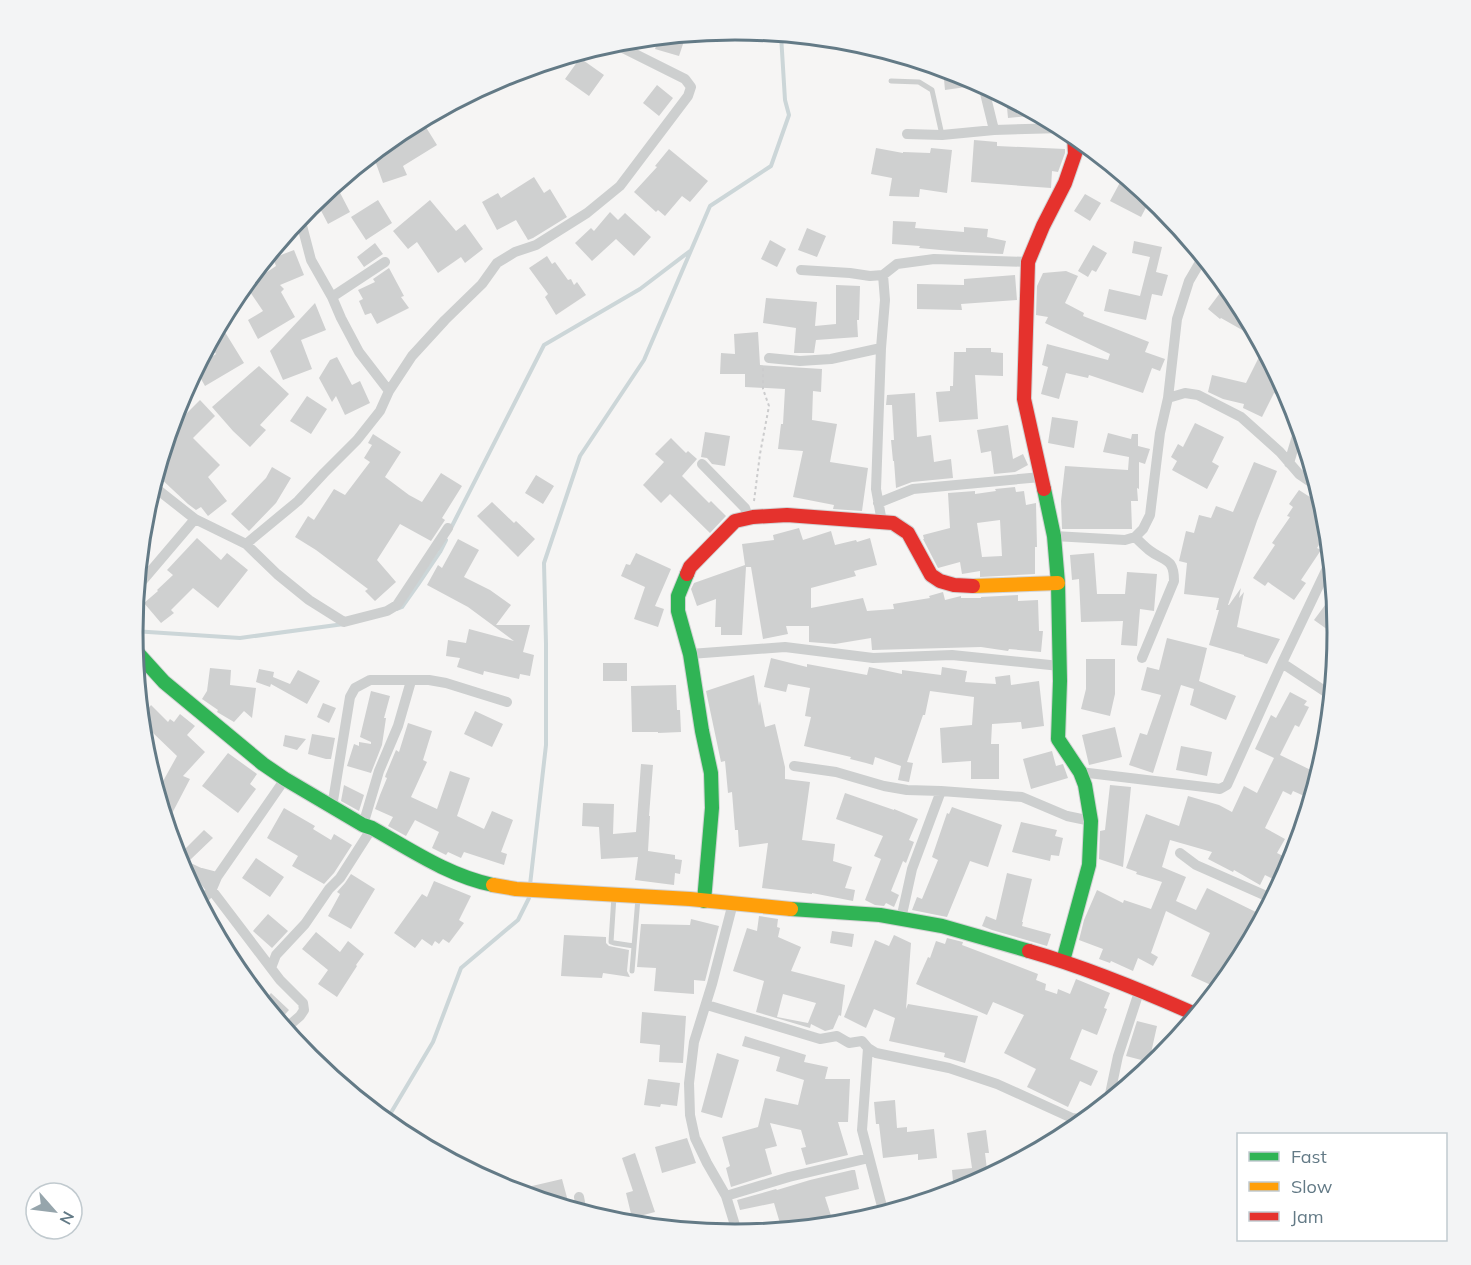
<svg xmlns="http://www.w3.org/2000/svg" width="1471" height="1265" font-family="Mulish,sans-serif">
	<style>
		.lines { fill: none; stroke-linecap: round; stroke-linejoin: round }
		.stream { stroke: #ccd6d8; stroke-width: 4 }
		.building { fill: #cfd0d0; fill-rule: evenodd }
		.fast-casing { stroke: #d2d3d4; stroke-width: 16 }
		.slow-casing { stroke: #d2d3d4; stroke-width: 16 }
		.jam-casing { stroke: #d2d3d4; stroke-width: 16 }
		.path { stroke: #cccccd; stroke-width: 2; stroke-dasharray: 3 3; stroke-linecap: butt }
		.lane { stroke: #cdcfcf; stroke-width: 5 }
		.street { stroke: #cdcfcf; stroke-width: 10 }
		.fast { stroke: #30b455; stroke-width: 14 }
		.slow { stroke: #ff9f0a; stroke-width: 14 }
		.jam { stroke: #e5322d; stroke-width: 14 }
		.rim { fill: none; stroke: #637a86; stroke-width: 3 }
	</style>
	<rect width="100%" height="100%" fill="#f6f5f4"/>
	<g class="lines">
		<path class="stream" d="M451,528L544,345L640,289L690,251
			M397,609L402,607L419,583L440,552L446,540
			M133,631L240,638L344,624
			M530,885L546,745V644L544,563L580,456L644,360L710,206L771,166L789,115L785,100L781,35
			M386,1121L433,1042L461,968L518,920L529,898V893"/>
	</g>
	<path class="building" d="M686,35L679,56L655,49L659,38Z
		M580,58L604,75L589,96L565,79Z
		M943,69L965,75L966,87L945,90Z
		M657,85L673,98L659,116L643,103Z
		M1006,97L1026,108L1038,115L1008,118Z
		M424,124L437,145L403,166L407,175L383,183L373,155L383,146L403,139L402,137Z
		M974,140L997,142V146L1065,149V153L1058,172L1052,171L1051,188L971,182Z
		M876,148L903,153V152L930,153L931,148L952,150L947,193L920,189L919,197L889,196L892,178L871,174Z
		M669,149L708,181L690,202L682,196L665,216L658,210L656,212L634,192L657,167L655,166Z
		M1124,175L1151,198L1141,217L1110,201Z
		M534,177L544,193L550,189L567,217L533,238L528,240L516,220L497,230L482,202L498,193L501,198Z
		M336,185L350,212L328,224L316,201Z
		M1085,194L1101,203L1090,221L1074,211Z
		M378,200L392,223L366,240L351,217Z
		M430,200L456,231L465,224L483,249L465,263L461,257L438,273L417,242L408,249L393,231Z
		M610,212L618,220L625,213L651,237L634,256L616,239L592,261L575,243L591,228L594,231Z
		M893,221L916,222L915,228L964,232V227L988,229L987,237L1006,241L1003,254L962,252L919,248L920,246L892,244Z
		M807,228L826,236L817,257L798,250Z
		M770,240L786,249L777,267L761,259Z
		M1134,241L1162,247L1156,272L1168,275L1162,296L1152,294L1146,320L1104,311L1109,289L1140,296L1150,257L1132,253Z
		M375,243L383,254L364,267L357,257Z
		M1093,245L1107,253L1096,272L1092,270L1088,277L1078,271Z
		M294,250L304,275L280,285L284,289L281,292L295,317L258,339L248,320L263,311L246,286L276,266L273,258Z
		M547,256L552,264L555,262L568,280L571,279L574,285L577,282L586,295L556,315L545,297L548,294L529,268Z
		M389,268L404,296L401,297L409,308L377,324L371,313L365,315L359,301L363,299L358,290L375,282L373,279Z
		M1066,271L1078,276L1065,303L1084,313L1083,316L1149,342L1145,352L1165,359L1160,371L1152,368L1143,393L1089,375L1088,378L1066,373L1059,399L1041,394L1048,367L1042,365L1047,344L1108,360L1110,354L1045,323L1048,317L1036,315L1037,286L1043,273Z
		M1015,275L1017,300L961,304L962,310L917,309V284L964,285V279Z
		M836,285L860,286L859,320H857L858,337L816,340L814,353H794L796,328L763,323L766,298L817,302L815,326L836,324Z
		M1226,285L1237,298L1258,339L1221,318L1220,319L1208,309Z
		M315,303L326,330L301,340L312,369L283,380L270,351Z
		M220,324L244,363L205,386L196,370L199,365L216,354L210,344Z
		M758,332L760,365L822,369L821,392L813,391L812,420L837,424L830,462L868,468L862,511L833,509L834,505L793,497L803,451L778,449L781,424H783L785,389L745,387V374H720L721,353L735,354L734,334Z
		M966,348H991V352L1003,353V376L975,375L978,419L939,422L936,392L950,391V386H953L954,352H966Z
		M337,357L352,385L360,381L370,403L345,415L336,396L332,402L319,378L330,360Z
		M1259,357L1271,363L1292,401L1274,393L1262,417L1243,408L1244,404L1223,399L1208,392L1212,375L1246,383Z
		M259,366L289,394L260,425L266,430L250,447L233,431L212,407Z
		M915,393L917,437L931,435L934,462L951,459L953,478L912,482L896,488L894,461H893L891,440H894L892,405H886L887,395Z
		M307,396L327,409L311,434L290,421Z
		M200,400L215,416L193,438L220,465L208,477L227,501L208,516L201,507L196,510L188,504L157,475L170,430Z
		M1052,417L1078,421L1074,448L1048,443Z
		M1195,423L1224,437L1212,462L1219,466L1207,489L1172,470L1177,461L1171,457L1178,444L1183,447Z
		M1008,425L1013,459L1023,454L1028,465L1015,472L994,474L991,451L981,453L977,430Z
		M705,432L730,436L725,466L712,464L707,458L701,457Z
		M1108,433L1131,439L1132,434H1138V446L1150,449L1145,464L1139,462V489L1137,488L1138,501H1131L1132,529H1062L1061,501L1065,466L1128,470L1129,457L1103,452Z
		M373,434L401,452L385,477L409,495L422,502L441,473L462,486L442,518L445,520L431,541L400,524L377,560L396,582L375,601L365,591L368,589L316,550L295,537L308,516L314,520L334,489L345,495L370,462L364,458L372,445L368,443Z
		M671,438L686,453L688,451L697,459L682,476L709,503L711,501L726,516L710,533L670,494L661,503L643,485L664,462L655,454Z
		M1254,462L1277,471L1257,521L1228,605H1229L1241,588L1239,598L1244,592L1237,627L1280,639L1267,664L1244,656V655L1209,645L1219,610H1216L1219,598L1184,594L1187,563L1179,561L1186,531L1194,533L1199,515L1211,518L1216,506L1233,512Z
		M272,467L291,478L276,503L249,531L231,514L266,478Z
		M536,475L554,486L543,504L525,493Z
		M1015,487L1016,492L1024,491L1026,505L1036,503L1037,547H1035V574L980,577V571L962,574L960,562L938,568L923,539H924L923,535L950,528L948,493L975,491V494L996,491L995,489ZM1000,520L1002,556L982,557L977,523Z
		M1299,490L1324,506L1326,515L1328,531L1317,548L1321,550L1301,580L1306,583L1294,600L1268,582L1265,586L1253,578L1275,545L1272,543L1290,517L1287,516L1293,507L1289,504Z
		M492,502L514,523L516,521L535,539L518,557L477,516Z
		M799,528L803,540L831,531L835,545L856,540L857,542L870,538L877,565L854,571L856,576L811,588V608L863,598L867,611L894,609L893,604L930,598L929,596L943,592L945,600L961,596V598H981V597L1018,595V601L1038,600L1039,631H1043L1041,652L1009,649L1008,651L981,647L873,650H872L871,638L835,644L809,642V626H786L788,634L763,639L751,567H746L742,635H721V627H715L716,599L697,606L691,589L694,583L745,565L742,544L774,540L773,535Z
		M197,538L221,560L227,553L248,570L218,608L193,588L171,610L174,613L161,623L144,603L158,591L157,590L173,575L167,570Z
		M458,539L479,550L464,577L490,590L511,605L496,625H530L523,652L534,655L530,676L520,674L519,679L484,671L483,675L457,667L460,658L446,656L448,640L466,643L469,629L514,641L468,607L427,585L438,565L442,568Z
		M636,553L671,569L655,606L664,609L658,627L634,619L645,587L621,576L626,564L630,565Z
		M1094,553L1097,594H1125L1127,572L1157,574L1154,611L1140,609L1137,646L1121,645L1123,621L1081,622L1079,579L1072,580L1070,555Z
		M1334,593L1338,633V637L1314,620Z
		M1167,638L1207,648L1199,681L1236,696L1226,720L1190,705L1194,689L1181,685L1153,773L1129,765L1140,733L1147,735L1161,695L1141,690L1147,667L1159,670Z
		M771,658L807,667V664L867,675L869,667L902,674V670L941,675L942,667L967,671L965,682L996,684L995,677L1010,675L1011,685L1039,681L1044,726L1022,729L1021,722L992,724L991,744H999V779H971V761L942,763L940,728L972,725L974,697L930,691L925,715H923L907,762L913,763L909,782L898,780L901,766L875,757L873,765L866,763L850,759L851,757L804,746L811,717L805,716L810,688L788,684L786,692L764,687Z
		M1086,659H1115V694L1110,716L1081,709L1086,689Z
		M603,663H627V681H603Z
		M210,668L231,670L230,685L256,688L252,718L244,711L234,722L217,712L218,710L202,699L207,691Z
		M259,669L274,672L273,677L290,684L298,670L320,681L307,704L271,684L270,687L256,682Z
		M754,675L759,706L760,701L765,727L775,724L785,767V779L810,782L802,840L835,844L833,861L852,867L845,888L855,890L853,901L812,893V894L762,888L768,843L739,847L738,830H735L732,792L728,793L725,761L721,762L706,691Z
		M676,685L677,710H680L681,732L658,733V732H632L631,686Z
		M371,691L390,696L384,718H386L382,745L371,773L347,766L354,744L359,746V742L371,744V742L360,737Z
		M1290,692L1307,701L1304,705L1309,707L1299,727L1295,725L1280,755L1319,774L1311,799L1293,791L1291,795L1283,791L1265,828L1285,839L1277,853L1293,861L1281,883L1265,875L1260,885L1234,870L1233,872L1208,859L1212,852L1170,840L1162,867L1186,877L1176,901L1196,910L1207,888L1264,916L1236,968L1205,1006L1202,1004L1211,985L1191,976L1210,933L1166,911L1151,953L1158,957L1153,966L1138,958L1133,971L1111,961L1110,963L1099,959L1103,949L1079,940L1084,920L1097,890L1123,903L1124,900L1151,909L1162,882L1136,874L1137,872L1126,868L1146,814L1179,826L1188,796L1219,805L1232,812L1244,786L1257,793L1274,758L1255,749L1271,715L1276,718Z
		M323,703L336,708L329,723L317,717Z
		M151,705L168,722L170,719L174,722L180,714L195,726L187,735L205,752L183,776L190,779L167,823L157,792L177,756L152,732L144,741L141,710L146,712Z
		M475,711L503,724L492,747L464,734Z
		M408,723L432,731L423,760L427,762L411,797L437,809L450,771L470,778L457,816L484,829L492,811L513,820L501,852L507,854L504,865L464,852L461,858L448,852L446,855L432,848L439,832L415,820L406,836L388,826L393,817L375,809L380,795L387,778L385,777L386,774L396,750L399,752Z
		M1115,727L1122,757L1089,765L1082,735Z
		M312,734L335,738L331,759H326L308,754Z
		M285,735L306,739L297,750L283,746Z
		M1181,746L1212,752L1207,776L1176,770Z
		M1052,751L1056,766L1063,764L1068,778L1031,789L1023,759Z
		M228,753L257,774L250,784L256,789L238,813L202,786Z
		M641,764L653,765L649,816H650L648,851L675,855V859L682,860L680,874L675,873L674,885L635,880L638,857L601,859L599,827L582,826L583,803L614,804L613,834L636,832Z
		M344,785L364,795L359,811L341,801Z
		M1110,785L1131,787L1123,867L1099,859L1100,831L1105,830Z
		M845,793L894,810V809L918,819L909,840L914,842L906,863L903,861L891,891L899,895L894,907L886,903L884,906L875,905L865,900L881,859L874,856L883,836L836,819Z
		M952,807L1002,825L988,867L970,861L947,917L912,910L917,897L922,899L938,860L932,857L947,813L949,814Z
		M284,808L315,826L313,829L331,840L334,834L352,845L334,873L324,884L292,866L298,856L267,838Z
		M1021,822L1057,830L1055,836L1063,838L1059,856L1051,855L1050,861L1012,852Z
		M204,830L213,838L190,860L182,856L180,854Z
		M256,858L284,877L270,897L242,878Z
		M1007,873L1032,879L1022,922H1023L1022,926L1051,934L1047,946L992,930L982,926L986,916L996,920Z
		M351,874L375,889L351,929L328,916L340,894L337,892L345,883Z
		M434,881L471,896L459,920L464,923L449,943L443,939L439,944L435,941L432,946L422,939L415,948L394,933L422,894L427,897Z
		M268,914L288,931L272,948L253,931Z
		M759,916L778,919L777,927L780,928L778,937L801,947L791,971L845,985L841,1016L839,1015L833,1029L825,1031L811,1024L810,1028L756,1012L764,981L733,971L747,928L757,931ZM783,994L816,1003L808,1023L777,1017Z
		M691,919L719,926L705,981L694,980V994L654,991L656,968L637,967L641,924L690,925Z
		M832,931L854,934L852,947L830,943Z
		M316,932L340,952L348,941L364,954L356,965L357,966L337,997L318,984L328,970L302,949Z
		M564,935L606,937V943L609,946L629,950L627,971L630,977L603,973L602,978L561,976Z
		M894,935L911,943L906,1009L908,1004L978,1016L965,1063L944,1057L945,1053L889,1041L895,1018L874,1009L866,1028L844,1017L875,940L889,946Z
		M947,938L963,942L962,945L1038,974L1036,980L1046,984L1045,990L1057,994L1058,989L1070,994L1076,979L1110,993L1104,1008L1107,1009L1097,1035L1082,1029L1070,1059L1098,1071L1091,1086L1080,1081L1068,1107L1027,1087L1036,1069L1004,1053L1024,1015L993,1002L987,1015L916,984L928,957L930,958L936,941L945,944Z
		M271,993L289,1010L279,1021L263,1002Z
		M642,1012L686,1016L683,1063L659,1062L660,1045L640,1043Z
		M1137,1021L1157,1026L1149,1062L1126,1056Z
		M745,1036L806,1055L804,1062L828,1067L825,1079H850L848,1122H838L848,1155L806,1165L801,1148L806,1147L801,1130L770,1123L777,1146L765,1149L772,1174L731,1187L726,1168L730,1166L722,1137L758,1127L765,1098L798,1105L804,1080L776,1071L780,1057L742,1046Z
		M717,1053L739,1060L722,1118L701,1112Z
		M648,1079L680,1083L677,1106L661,1104L660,1107L644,1105Z
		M895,1100L897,1128L907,1127V1132L934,1129L937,1158L918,1160V1154L883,1158L879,1124H876L874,1102Z
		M986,1130L989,1153H985L988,1178L966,1189L954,1193L952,1170L972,1168L967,1133Z
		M687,1138L696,1163L662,1173L655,1147Z
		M635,1153L655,1212L632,1218L626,1193L633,1191L622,1158Z
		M852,1170H855L859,1189L825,1197L834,1225L782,1230L774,1203L740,1210L737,1200L776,1189L777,1190L810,1180Z
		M562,1179L569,1205L562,1206L535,1198L532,1186Z"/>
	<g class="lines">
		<defs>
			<path id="fast" d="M1044,489L1054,536L1058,583L1060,681L1058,739L1080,772L1085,785L1091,821L1089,865L1063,961
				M687,574L678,596V611L690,654L702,731L711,773L712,808L704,901
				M135,650L164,682L263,764L285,779L363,825L372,828C411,850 449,876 493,885
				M791,909L880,915L942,926L1029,951"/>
			<path id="slow" d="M973,586L1058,583
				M493,885L516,889L690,899L791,909"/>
			<path id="jam" d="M1044,489L1024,399L1028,262L1043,226L1065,183L1075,154L1074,135
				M687,574L690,567L735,521L753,517L787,515L893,523L908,533L931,575L940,581L954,585L973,586
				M1029,951C1088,968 1141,990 1197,1015"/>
		</defs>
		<use href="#fast" class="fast-casing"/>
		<use href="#slow" class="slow-casing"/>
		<use href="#jam" class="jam-casing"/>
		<path class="path" d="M754,501L760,454L769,406L763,389V368"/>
		<path class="lane" d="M891,81L919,82L932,90L942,135
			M614,896L611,942L614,943L634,946
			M632,971L638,898"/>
		<path class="street" d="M983,85L994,130
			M907,134L942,135L994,130L1063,128
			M300,218L311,260L332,297L341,318L359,352L389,391
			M801,270L850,273L870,276L883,275L885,300L881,348L876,489L882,522
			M883,275L897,264L934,259L1028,262
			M332,297L385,262
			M769,358L800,361L831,359L881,348
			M1168,398L1185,393L1198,395L1241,417L1280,452L1299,474L1318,487
			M178,405L181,404L188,385
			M1289,463L1300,426
			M702,464L745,508L749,519
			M153,486L195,519L246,544L277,574L309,600L344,622L387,611L397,605L448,528
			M878,503L913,489L1041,477
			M1054,536L1125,540L1135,537L1143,529L1150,515L1160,433L1168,398L1177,319L1189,281L1203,257
			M1135,537C1139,541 1144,546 1149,550C1164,562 1174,557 1174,581L1142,658
			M246,544L298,501L324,473L357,440L380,411L389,391L412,356L445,320L482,284L497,263L515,252L536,245L587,213L620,186L688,96L691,87L685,79L613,43
			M138,586L195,519
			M690,654L785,647L873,658L952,655L1060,666
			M1282,663L1332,696
			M794,766L836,772L884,786L907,790L941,791L1022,797L1067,816L1091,821
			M1080,772L1213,788L1220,789L1227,785L1282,663L1331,560
			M332,807L350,697L355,688L370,680H429L446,683L507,702
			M363,825L379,771L398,726L411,681
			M1180,853L1196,865L1273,899
			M179,863L198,872L217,877
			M198,872L280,980L303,1003L304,1010L300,1016L285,1029
			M200,902L211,891L217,877L285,779
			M733,903L712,984L694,1042L689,1083L690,1115L695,1138L707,1163L726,1196L738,1235
			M901,919L912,869L941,791
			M271,968L276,955L305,924L329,889L340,878L372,828
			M707,1005L820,1039L837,1036L849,1043L862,1041L868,1048L876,1053L949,1068L997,1084L1072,1118L1087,1120
			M868,1048L862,1130L884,1214
			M1105,1105L1110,1094L1118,1056L1140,989
			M726,1196L789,1177L869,1158
			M579,1197L582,1213"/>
		<use href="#fast" class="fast"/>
		<use href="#slow" class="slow"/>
		<use href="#jam" class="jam"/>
	</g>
	<path d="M0 0H1471V1265H0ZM143 632a592 592 0 1 1 1184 0a592 592 0 1 1-1184 0Z" fill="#f3f4f5" fill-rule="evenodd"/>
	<path class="rim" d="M143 632a592 592 0 1 1 1184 0a592 592 0 1 1-1184 0Z"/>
	<rect x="1237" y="1133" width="210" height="108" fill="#ffffff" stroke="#c1cacf" stroke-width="1.5"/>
	<rect x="1249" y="1152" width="30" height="9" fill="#30b455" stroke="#c1cacf" stroke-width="1.5"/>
	<text x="1291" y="1163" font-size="18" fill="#637a86">Fast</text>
	<rect x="1249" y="1182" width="30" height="9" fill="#ff9f0a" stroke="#c1cacf" stroke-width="1.5"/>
	<text x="1291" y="1193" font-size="18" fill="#637a86">Slow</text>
	<rect x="1249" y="1212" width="30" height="9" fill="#e5322d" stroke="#c1cacf" stroke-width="1.5"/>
	<text x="1291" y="1223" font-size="18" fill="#637a86">Jam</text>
	<g transform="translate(54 1211) rotate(118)"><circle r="28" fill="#ffffff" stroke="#c1cacf" stroke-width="1.5"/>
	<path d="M0-4.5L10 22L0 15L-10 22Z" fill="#96a5ac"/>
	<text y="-9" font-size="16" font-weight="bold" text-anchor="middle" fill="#637a86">N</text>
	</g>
</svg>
